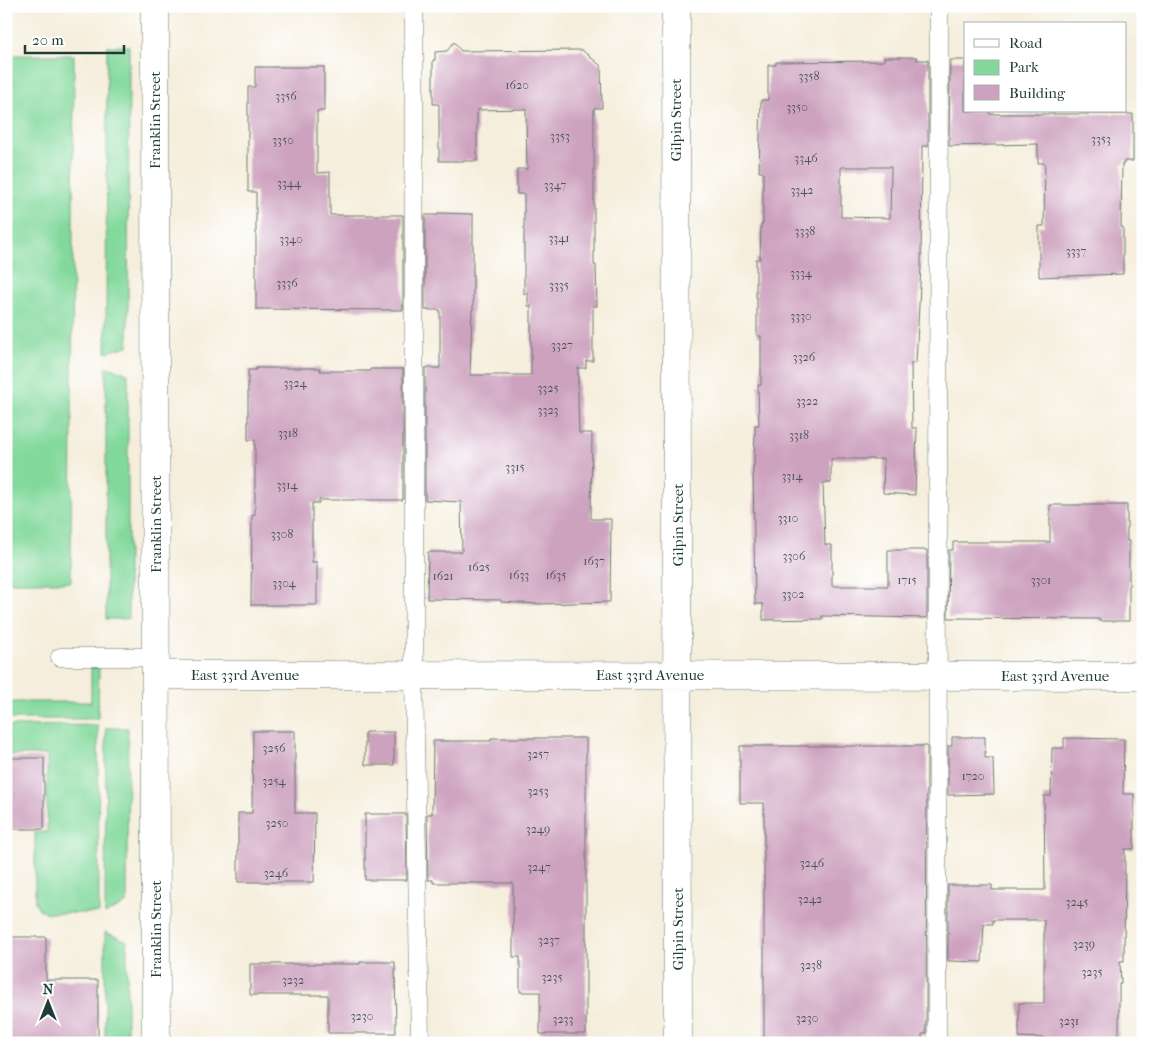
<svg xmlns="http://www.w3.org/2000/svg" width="1149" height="1049" font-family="'IM FELL French Canon',serif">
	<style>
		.green { fill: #83d99c; stroke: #518b68 }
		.building { fill: #cda2bf; fill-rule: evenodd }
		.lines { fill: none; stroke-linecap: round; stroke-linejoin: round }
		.service-casing { stroke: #6a7b6f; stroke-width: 19 }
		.minor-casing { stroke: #6a7b6f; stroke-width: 29 }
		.tertiary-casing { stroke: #6a7b6f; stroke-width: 29 }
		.service { stroke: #fff; stroke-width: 18 }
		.minor { stroke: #fff; stroke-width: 28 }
		.tertiary { stroke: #fff; stroke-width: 28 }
		.labels { text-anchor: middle; stroke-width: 5; stroke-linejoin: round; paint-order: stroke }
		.number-label { font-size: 12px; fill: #4a5657 }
		.street-label { font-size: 15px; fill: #1f3d34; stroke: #fff }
	</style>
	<rect width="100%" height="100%" fill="#fff"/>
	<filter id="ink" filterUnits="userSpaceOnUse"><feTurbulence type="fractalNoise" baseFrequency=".02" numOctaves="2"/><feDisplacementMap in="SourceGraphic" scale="10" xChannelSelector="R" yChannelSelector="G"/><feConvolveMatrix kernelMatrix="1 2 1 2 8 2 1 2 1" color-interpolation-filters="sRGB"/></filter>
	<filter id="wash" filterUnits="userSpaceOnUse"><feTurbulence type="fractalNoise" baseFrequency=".0096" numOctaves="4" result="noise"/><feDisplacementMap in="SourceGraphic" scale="20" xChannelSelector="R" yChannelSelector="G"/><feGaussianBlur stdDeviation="1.12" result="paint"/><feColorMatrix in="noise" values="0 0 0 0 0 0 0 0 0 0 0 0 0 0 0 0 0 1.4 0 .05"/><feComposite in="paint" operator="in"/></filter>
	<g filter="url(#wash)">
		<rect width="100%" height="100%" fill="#f5eedc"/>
		<path class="green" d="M107,46H129L128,346L106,353Z
			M6,55H74L71,582H6Z
			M106,367L128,373V619H106Z
			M91,668H99L98,719H6V702H91Z
			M98,725L99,913H47L39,909L35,902V832H47V755H6V726Z
			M106,728H128L127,903L105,914Z
			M105,932L127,941V1043H105Z"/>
		<g id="blocks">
			<path class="building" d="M454,42L461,51L582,50L601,66L602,108H594V265H596L597,306H593V361H586V368H578V401L579,433H592L591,519H611L610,602L539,604L501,602V600L427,599L428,552H462L461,502L425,500V368H440V310H425V215H438V213L473,214V310H472L470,375H531V306H528V294H524V194H517V169H527L526,109L477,110V161H439V104H433V60H435V52L447,51Z
				M884,57H917V60H928V146H922L921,266L916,363H911L912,428H917L915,495L883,493L884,459H831V483H823L825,545H832V586H888V550H927V618L822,616V619L763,620V604H755L753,466H754L755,425H759L758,385H761V336H757V297H756V259H760L761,224H763V172H759L761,100H768V65H776V62L884,61ZM841,167H891L890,218L841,217Z
				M950,60H965V111H990V114H1133V161H1124V164H1122L1121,227H1123V274L1039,277V226H1044L1045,163H1038V144L949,146Z
				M255,67H324V111H317V170L318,173L330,172V215H403V310L256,309V192H248V87H255Z
				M256,368H320V371H370V369H403V500H319V503H312V562H317V605H251L252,515H255V440H248V370H256Z
				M1050,505H1127V541H1129V621H1099V619L948,618L949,550H953V542H1050Z
				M253,731H295V813H315L314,882H238V813H252Z
				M365,732H394V765H365Z
				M952,737H985V758H993L994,794L948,795V746H952Z
				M491,738H586V1034H540V992H520V957H513V883H433V880H428L427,814H432L433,741H491Z
				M1064,738L1124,739L1123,794H1134V849H1125L1124,961H1120L1121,984H1119V1036L1102,1038V1043H1045V1038L1019,1037V1003H1044V920H993V924H984L982,962L948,961V885H992V890H1045L1044,796H1051L1052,748H1064Z
				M740,746H927L926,1034H922V1043H764V803H740Z
				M6,758H44V829H6Z
				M365,814H406L407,880H365Z
				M6,937H46V980H98V1043H6Z
				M360,962H395L396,1033H328V995H250V964H360Z"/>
		</g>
	</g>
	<g filter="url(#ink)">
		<use href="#blocks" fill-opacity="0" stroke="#6a7b6f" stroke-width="1"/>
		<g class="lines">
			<defs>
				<path id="service" d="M414,6V675L420,1043
					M60,657H157
					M937,1043L939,6"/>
				<path id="minor" d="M676,6L678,1043
					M157,675L1143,676"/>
				<path id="tertiary" d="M155,6L156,1043"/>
			</defs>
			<use href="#service" class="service-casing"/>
			<use href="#minor" class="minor-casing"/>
			<use href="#tertiary" class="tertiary-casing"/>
			<use href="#service" class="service"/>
			<use href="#minor" class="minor"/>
			<use href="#tertiary" class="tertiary"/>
		</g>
	</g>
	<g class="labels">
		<g class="number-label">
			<text x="809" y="80">3358</text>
			<text x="517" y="89">1620</text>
			<text x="286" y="100">3356</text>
			<text x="797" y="111">3350</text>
			<text x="560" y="140">3353</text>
			<text x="1101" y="143">3353</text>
			<text x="283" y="144">3350</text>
			<text x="806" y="162">3346</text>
			<text x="289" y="187">3344</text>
			<text x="555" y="189">3347</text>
			<text x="802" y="194">3342</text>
			<text x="805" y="235">3338</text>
			<text x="559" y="242">3341</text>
			<text x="291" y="243">3340</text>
			<text x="1076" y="255">3337</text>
			<text x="801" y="277">3334</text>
			<text x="287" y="287">3336</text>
			<text x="559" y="289">3335</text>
			<text x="801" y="320">3330</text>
			<text x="562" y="349">3327</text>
			<text x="804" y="361">3326</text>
			<text x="295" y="387">3324</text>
			<text x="548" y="392">3325</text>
			<text x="807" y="405">3322</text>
			<text x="548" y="414">3323</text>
			<text x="288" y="437">3318</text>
			<text x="799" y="439">3318</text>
			<text x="515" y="471">3315</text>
			<text x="792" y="480">3314</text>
			<text x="287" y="489">3314</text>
			<text x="788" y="522">3310</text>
			<text x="282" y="538">3308</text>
			<text x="794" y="560">3306</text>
			<text x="594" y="565">1637</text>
			<text x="479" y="571">1625</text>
			<text x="519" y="579">1633</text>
			<text x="556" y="579">1635</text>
			<text x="443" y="580">1621</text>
			<text x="907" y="584">1715</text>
			<text x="1041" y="584">3301</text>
			<text x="284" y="587">3304</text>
			<text x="793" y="598">3302</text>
			<text x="274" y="752">3256</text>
			<text x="538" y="758">3257</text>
			<text x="973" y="780">1720</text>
			<text x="274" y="785">3254</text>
			<text x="538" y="795">3253</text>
			<text x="277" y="827">3250</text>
			<text x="538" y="833">3249</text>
			<text x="812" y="867">3246</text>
			<text x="539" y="871">3247</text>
			<text x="276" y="877">3246</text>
			<text x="810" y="903">3242</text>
			<text x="1077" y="906">3245</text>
			<text x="549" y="944">3237</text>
			<text x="1084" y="948">3239</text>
			<text x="811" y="969">3238</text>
			<text x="1092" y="976">3235</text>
			<text x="552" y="981">3235</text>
			<text x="293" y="984">3232</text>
			<text x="362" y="1020">3230</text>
			<text x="807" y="1022">3230</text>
			<text x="563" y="1023">3233</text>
			<text x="1069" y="1025">3231</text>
		</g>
		<g class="street-label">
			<text transform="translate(155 120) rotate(-90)" y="5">Franklin Street</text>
			<text transform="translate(676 120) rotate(-90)" y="5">Gilpin Street</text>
			<text transform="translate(156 524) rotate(-90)" y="5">Franklin Street</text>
			<text transform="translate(678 525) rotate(-90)" y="5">Gilpin Street</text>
			<text x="245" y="680">East 33rd Avenue</text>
			<text x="650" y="680">East 33rd Avenue</text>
			<text x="1055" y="681">East 33rd Avenue</text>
			<text transform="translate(156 929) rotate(-90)" y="5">Franklin Street</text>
			<text transform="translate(678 929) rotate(-90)" y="5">Gilpin Street</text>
		</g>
	</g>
	<rect width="1149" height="1049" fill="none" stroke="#fff" stroke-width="25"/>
	<rect x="964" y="22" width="162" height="90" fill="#ffffff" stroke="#a5b1ae"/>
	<rect x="974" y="39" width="25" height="8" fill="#ffffff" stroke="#a5b1ae"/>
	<text x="1009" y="48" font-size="15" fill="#1f3d34">Road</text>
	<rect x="974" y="60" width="25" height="15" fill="#83d99c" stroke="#a5b1ae"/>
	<text x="1009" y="72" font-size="15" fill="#1f3d34">Park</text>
	<rect x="974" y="85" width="25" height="15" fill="#cda2bf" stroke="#a5b1ae"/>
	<text x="1009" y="98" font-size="15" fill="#1f3d34">Building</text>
	<g transform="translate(48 1002)" stroke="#ffffff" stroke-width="4" paint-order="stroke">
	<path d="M0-4L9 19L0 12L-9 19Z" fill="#1f3d34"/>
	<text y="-8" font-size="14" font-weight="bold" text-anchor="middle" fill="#1f3d34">N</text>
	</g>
	<path d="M25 45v8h99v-8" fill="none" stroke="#1f3d34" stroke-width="2.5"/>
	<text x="32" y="45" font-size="15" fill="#1f3d34" stroke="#ffffff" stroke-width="4" paint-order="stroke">20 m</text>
</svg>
